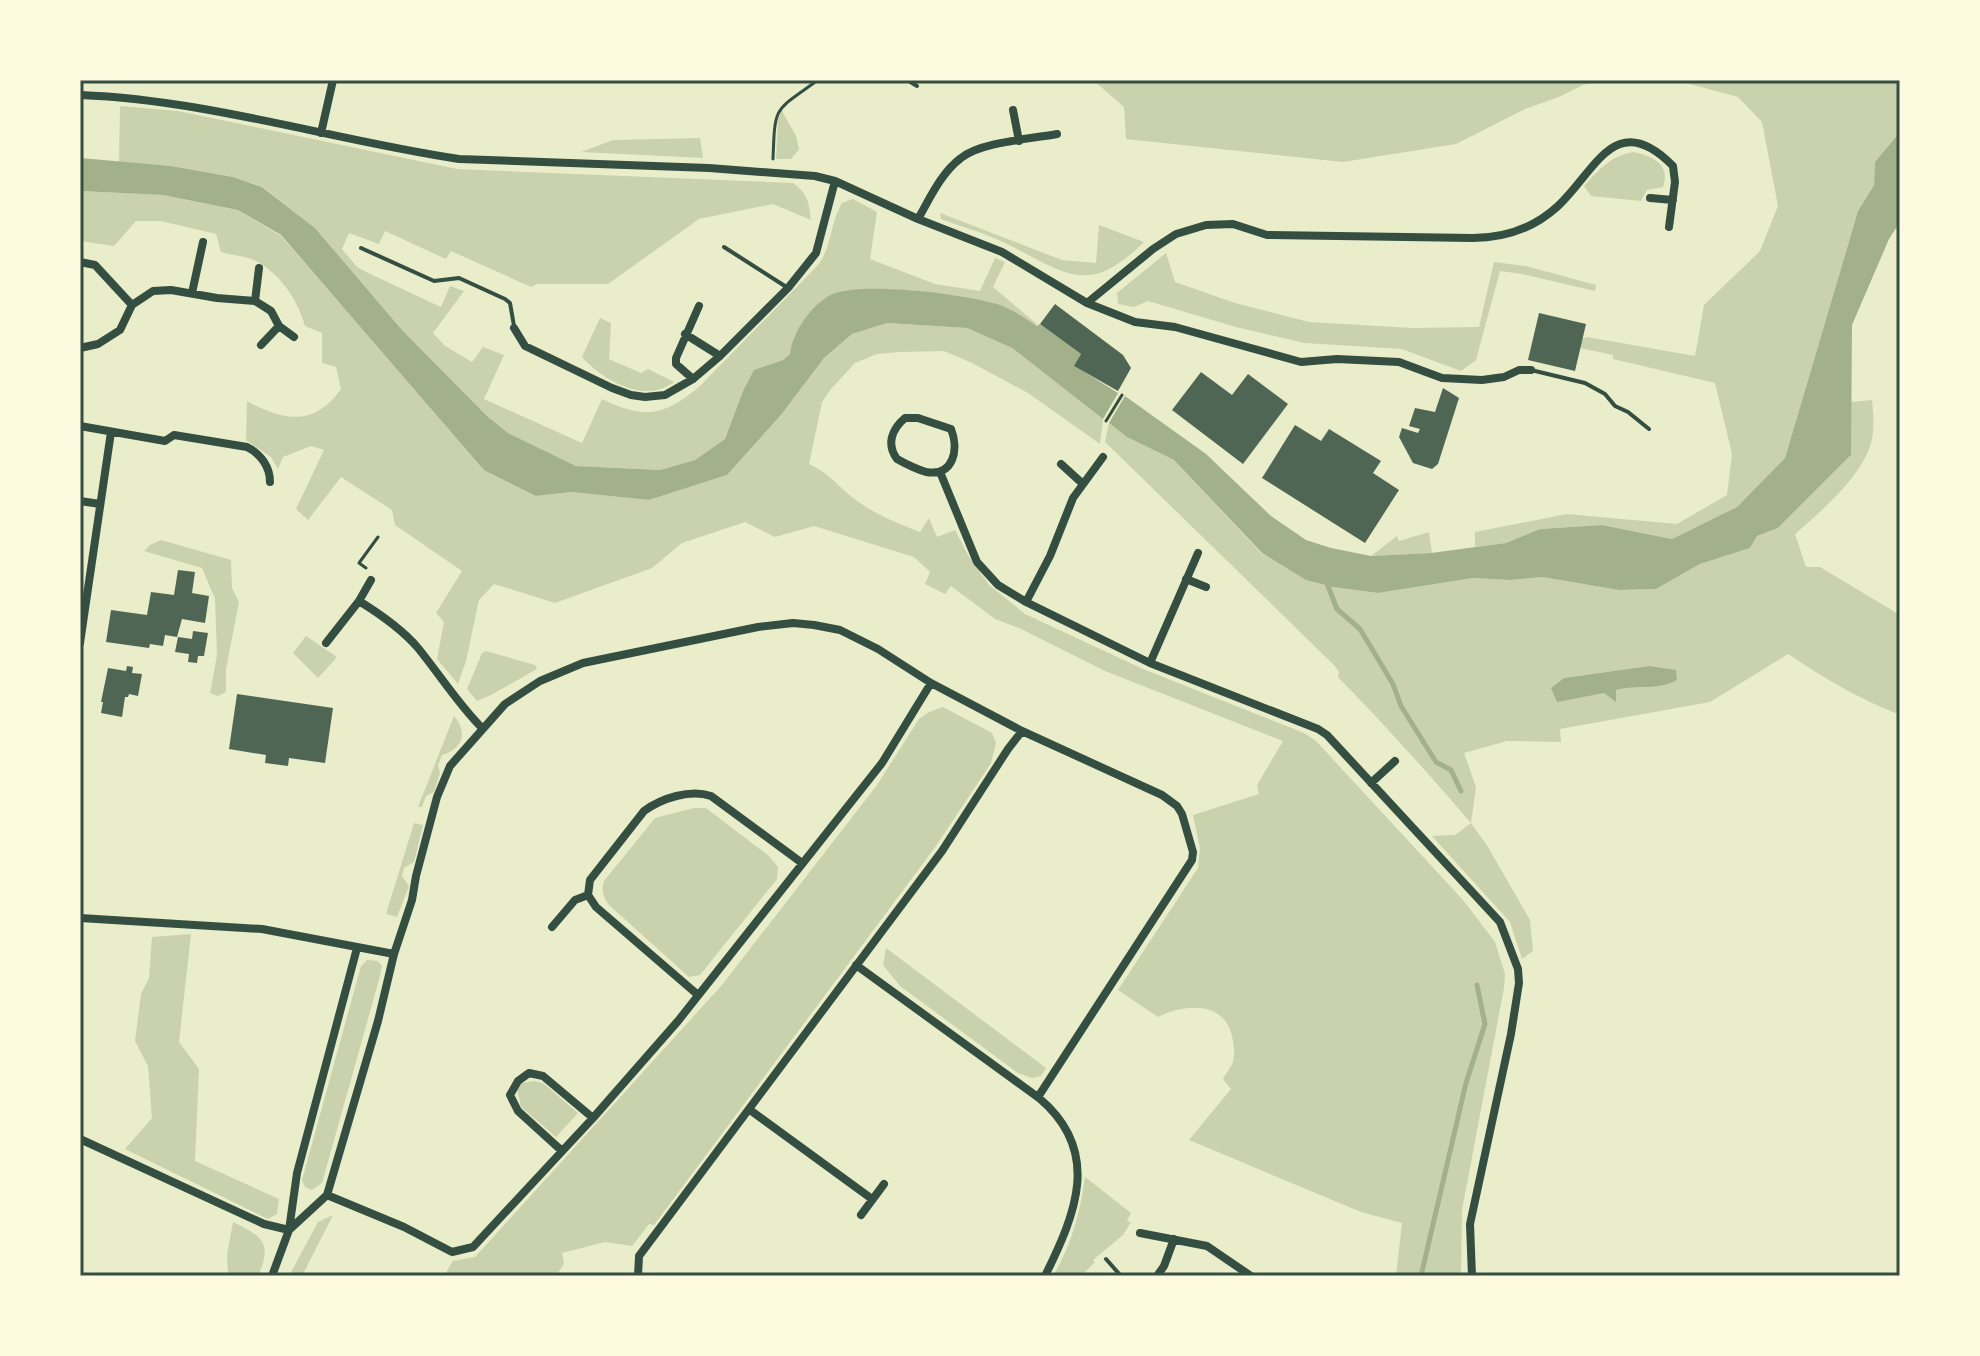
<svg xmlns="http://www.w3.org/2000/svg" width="1980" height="1356" font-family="'PT Serif',serif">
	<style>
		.green { fill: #cad2ad; fill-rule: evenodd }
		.water { fill: #a3b18a }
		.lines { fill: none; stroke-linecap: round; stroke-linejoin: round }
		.stream { stroke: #a3b18a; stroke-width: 5 }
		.building { fill: #4f6655 }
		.path { stroke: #344e41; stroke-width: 3 }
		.service { stroke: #344e41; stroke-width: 4 }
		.minor { stroke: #344e41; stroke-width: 8 }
		.neatline { fill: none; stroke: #344e41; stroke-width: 3 }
	</style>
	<rect width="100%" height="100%" fill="#e9edc9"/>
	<path class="green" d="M1093,80H1610L1583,85L1559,97L1525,109L1456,144L1343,162L1126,139L1124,107Z
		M1675,80H1900V132L1875,162L1874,185L1858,211L1785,458L1737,507L1672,539L1602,525L1540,529L1506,543L1475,547V532L1567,514L1677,524L1727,495L1732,454L1715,383L1613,359V355L1580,348L1582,339L1587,337L1695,356L1704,305L1760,251L1778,206L1762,122L1738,97Z
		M120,106L178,111L457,169L793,183C808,194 809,202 811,220L773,204L699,219L608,284H537L531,287L451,251L446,259L385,231L379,244L349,233L342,249L357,267L368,273L441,307L450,286L464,291L433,333L445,346L472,362L483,347L504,355L484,399L582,443L602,399C645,420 664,416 700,386L818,265C832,247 830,223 842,203L853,199L877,212L870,259L935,284L980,291L995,258L1005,262L993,287L1039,326C1024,320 1010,309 995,304C964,294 865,283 836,293C814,301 792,331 790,354L783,360L754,371L743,391L725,439L695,460L660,470L576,466L508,433L487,416L402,330L315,228L263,187L233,177L171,166L119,162Z
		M782,111L796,136L799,149L791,159H776L778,119Z
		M700,138L703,158L581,152L613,140Z
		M1634,152C1653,156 1671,165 1663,187L1647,190L1641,201L1591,196L1584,186C1599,170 1611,155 1634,152Z
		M80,191L163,195L238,210L281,236L340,303L536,496L571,492L649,500L727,475L781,415L824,358L852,334L887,323L967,328L1012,348L1103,419L1100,444L1028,393L972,363L944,351L900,352L877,354L855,363L831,389L822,402L809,464C829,473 837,485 853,498C874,514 897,523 920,532L929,518L937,537L955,530L968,555L989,585L1025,614L1143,669L1304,733L1316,741L1463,900L1495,942L1505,974L1504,988L1462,1210L1461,1276H1396L1402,1223L1361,1212L1189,1140L1231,1089L1223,1079C1226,1074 1231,1067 1233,1062C1235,1055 1234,1044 1232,1036C1224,1000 1183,1004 1158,1017L1118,990L1198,868L1200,848L1193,815L1259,794L1257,785L1283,741L1105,671L1019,628L995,619L951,586L945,594L925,584L930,572L914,557L814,526L775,537L745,522L682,543L652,568L555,603L494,584L479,600L466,661L458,684L437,659L444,622L436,613L462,571L395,525L392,510L341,477L308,520L296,509L324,450L311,446L283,457L278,469L271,457L246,440L247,401C284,421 314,427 341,389L336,367L322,363V333L305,326C298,300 279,272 254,260C244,256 232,255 221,252L216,234L161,221H136L114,246L80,241Z
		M940,213L1062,260L1096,263L1099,225L1144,242C1087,298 1066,273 1005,243C985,233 962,227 941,219Z
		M1166,253L1175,282L1235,303L1309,322L1413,328L1479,327L1494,262L1526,266L1596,285L1595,291L1522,274L1500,271L1476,360L1461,371L1402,349L1304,343L1236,327L1148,301L1134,307L1118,304L1117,293Z
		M600,318L611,323L609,359L641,373L648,369L674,382C645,405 601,379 582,357Z
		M1872,400C1873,411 1874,422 1873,432C1870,471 1822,510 1795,534L1806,567H1820L1900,615V715C1859,699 1824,678 1788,654L1710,702L1560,729L1561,742L1507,741L1464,753L1476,787L1471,823L1488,847L1530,920L1533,951L1522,959L1510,922L1432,836L1455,835L1471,823C1428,773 1384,724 1338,677L1339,672L1334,665L1105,442L1109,423L1127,437L1174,460L1261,553L1307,580L1334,587L1378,593L1473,578L1510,580L1542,577L1619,590L1656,589L1700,564L1750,548L1757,536L1778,528L1851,455V402ZM1649,666L1627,687L1616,690V701L1604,693L1551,688L1564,678Z
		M1429,532L1432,553L1371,556L1397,536L1399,541Z
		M161,540L231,560L232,588L239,602L226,669V692L218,696L210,693L217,655L215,599L202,568L144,551L150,545Z
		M306,636L337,657L318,678L293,653Z
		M486,651L535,665L537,669L491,695L477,701L467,689L482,653Z
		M943,707L992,733L996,743L991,763L936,846L654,1225L649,1224L632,1246L605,1242L562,1253L564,1264L556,1276H444L453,1261L475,1257L722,985L877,785L919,719L929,712Z
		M454,716C468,732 463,749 442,755L438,765L440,773L434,792L426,796L422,807H418Z
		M694,808H706L769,856L778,867L777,879L700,975L689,977L609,905C603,897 601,891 604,881L655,818Z
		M414,823L423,825L414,862L404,868L402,876L409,886L397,917L386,914Z
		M191,934L179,1042L199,1069L195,1161L279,1199L277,1214L268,1219L125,1149L152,1118L148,1066L135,1041L141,994L149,978L152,937Z
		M886,948L1046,1068L1041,1076L1032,1078L1018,1073L900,986L883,965Z
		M367,960L378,961L382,966L380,976L322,1183L312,1190L305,1187L302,1180L361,966Z
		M534,1081L543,1083L578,1113L556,1137L521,1107L517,1088L522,1083Z
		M1085,1177L1131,1213L1127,1221L1131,1222L1123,1235L1093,1260L1095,1262L1085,1272L1088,1276H1053C1072,1244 1080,1213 1085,1177Z
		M333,1215L302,1276H289L318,1222Z
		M233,1222C262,1236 273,1243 258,1276H228L227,1255Z"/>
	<path class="water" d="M1900,132V222L1889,239L1852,325L1851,455L1778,528L1757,536L1750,548L1700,564L1656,589L1619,590L1542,577L1510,580L1473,578L1378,593L1333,587L1306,580L1262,553L1174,460L1127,437L1109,423L1125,396L1206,454L1271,516L1306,540L1331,548L1371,556L1431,553L1506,543L1540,529L1602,525L1672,539L1737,507L1785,458L1858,211L1874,185L1875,162Z
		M80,158L171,166L233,177L262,187L315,228L402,330L487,416L508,433L576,466L660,470L695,460L725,439L743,391L754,370L783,360L790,354C792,331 814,301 835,293C866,282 968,294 1000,305C1013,310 1025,318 1037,326L1040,324L1081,354L1075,366L1118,393L1103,419L1012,348L967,328L887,323L852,334L824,358L781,415L727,475L649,500L571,492L536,496L484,470L281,235L238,210L163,195L80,191Z
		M1649,666L1676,670L1677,680C1658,691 1637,684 1616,690V702L1604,693L1557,702L1551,688L1564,678Z"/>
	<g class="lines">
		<path class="stream" d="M1326,581L1337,609L1360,629L1393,684L1401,706L1436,762L1451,770L1461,791
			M1421,1276L1466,1083L1485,1024L1477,985"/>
	</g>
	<path class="building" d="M1055,304L1123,355L1131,368L1118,391L1074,366L1081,354L1040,324Z
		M1539,313L1586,324L1575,371L1528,360Z
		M1201,372L1232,395L1248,374L1288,404L1243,464L1172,410Z
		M1443,388L1459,398L1438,464L1432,469L1413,463L1399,437L1402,428L1418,433L1420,429L1409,426L1415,408L1435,412Z
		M1295,425L1321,441L1329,429L1381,461L1373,473L1399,490L1365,543L1262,478Z
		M178,570L195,572L192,593L209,596L205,623L182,619L177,637L165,635L163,646L150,644L149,648L106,642L111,610L147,615L151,592L174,595Z
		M193,631L208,633L204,656H198L197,663L188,662L189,654L175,652L178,637L192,639Z
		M127,666L133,667L132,673L142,674L138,696L129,694L128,697H125L122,717L101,713L103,702H101L108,668L126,671Z
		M237,694L333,708L325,763L289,758L288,766L265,763L266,755L229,749Z"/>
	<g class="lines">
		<path class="path" d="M773,159C775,104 774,112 818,80
			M1106,421L1122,395
			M366,568L359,563L378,537"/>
		<path class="service" d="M907,80L917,86
			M724,247L788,288
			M361,248L434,281L459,278L505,299L510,303L514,326
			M1531,370L1585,383L1605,394L1615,406L1628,412L1649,429
			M1106,1259L1121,1276"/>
		<path class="minor" d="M80,95C209,100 332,140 459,159L709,168L815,176L835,181L918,219L1002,252L1087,303L1135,322L1175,327L1301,362L1337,359L1399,362L1442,378L1482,380L1504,377L1519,370H1531
			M1013,110L1019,141
			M321,133L333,80
			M1650,198L1673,200
			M918,219C930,198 941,173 961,158C981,142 1030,139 1057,134
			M80,262L95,265L132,305
			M192,293L203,242
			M255,301L259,268
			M1087,303L1153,249L1176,234L1206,225L1233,224L1267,235L1473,238C1505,238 1534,228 1558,206C1595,172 1615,107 1673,166L1675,182L1669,227
			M514,328L525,346L612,388L631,395L645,397L665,395L693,379L720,356L788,288L816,253L835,181
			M685,334L720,356
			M261,345L279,326L294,337
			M80,348L98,344L120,330L132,305L153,291L171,290L217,298L255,301L271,311L279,326
			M693,379L676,364V358L699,306
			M905,418H918L951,429C959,449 954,477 926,472C916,469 906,464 897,459C886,444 892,429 905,418Z
			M80,426L165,441L174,435L247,447C261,454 270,467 270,482
			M1061,464L1083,484
			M940,472L977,562L998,585L1026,602L1150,663L1318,729L1327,735L1500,922L1518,969L1519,983L1511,1034L1470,1224L1472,1276
			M80,501L100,504
			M1186,579L1206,587
			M359,601C380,614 402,629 418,648C440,675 458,704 482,728
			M1026,602L1050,556L1073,498L1103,457
			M80,643L111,432
			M326,643L359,601L371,580
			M1150,663L1198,553
			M1371,783L1395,761
			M80,918L262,929L394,954
			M552,927L575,900L588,895
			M856,965L1039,1098C1102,1151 1076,1213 1045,1276
			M698,995L596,907L588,895L590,880L644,811C662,798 690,789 711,796L802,863
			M750,1110L872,1199
			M80,1139L264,1224L289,1230
			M562,1151L518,1111L510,1095L518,1081L529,1073L543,1076L593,1118
			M327,1195L404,1227L452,1252L473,1247L593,1118L678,1021L882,763L931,683
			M861,1215L884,1184
			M289,1230L327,1195L378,1021L394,954L412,900L416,876L437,797L450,766L505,704L540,681L583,663L758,627L793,623L814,625L840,630L878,649L931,683L1022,731L1162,795L1177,806L1182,814L1193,852L1192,860L1038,1097
			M1140,1233L1207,1246L1251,1276
			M272,1276L289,1230L297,1173L357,948
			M638,1276L639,1256L942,851L1008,749L1022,731
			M1157,1276L1164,1266L1174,1239"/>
	</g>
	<rect width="1980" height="1356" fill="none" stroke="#fefae0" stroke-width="164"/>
	<rect x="82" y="82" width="1816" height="1192" class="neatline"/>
</svg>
